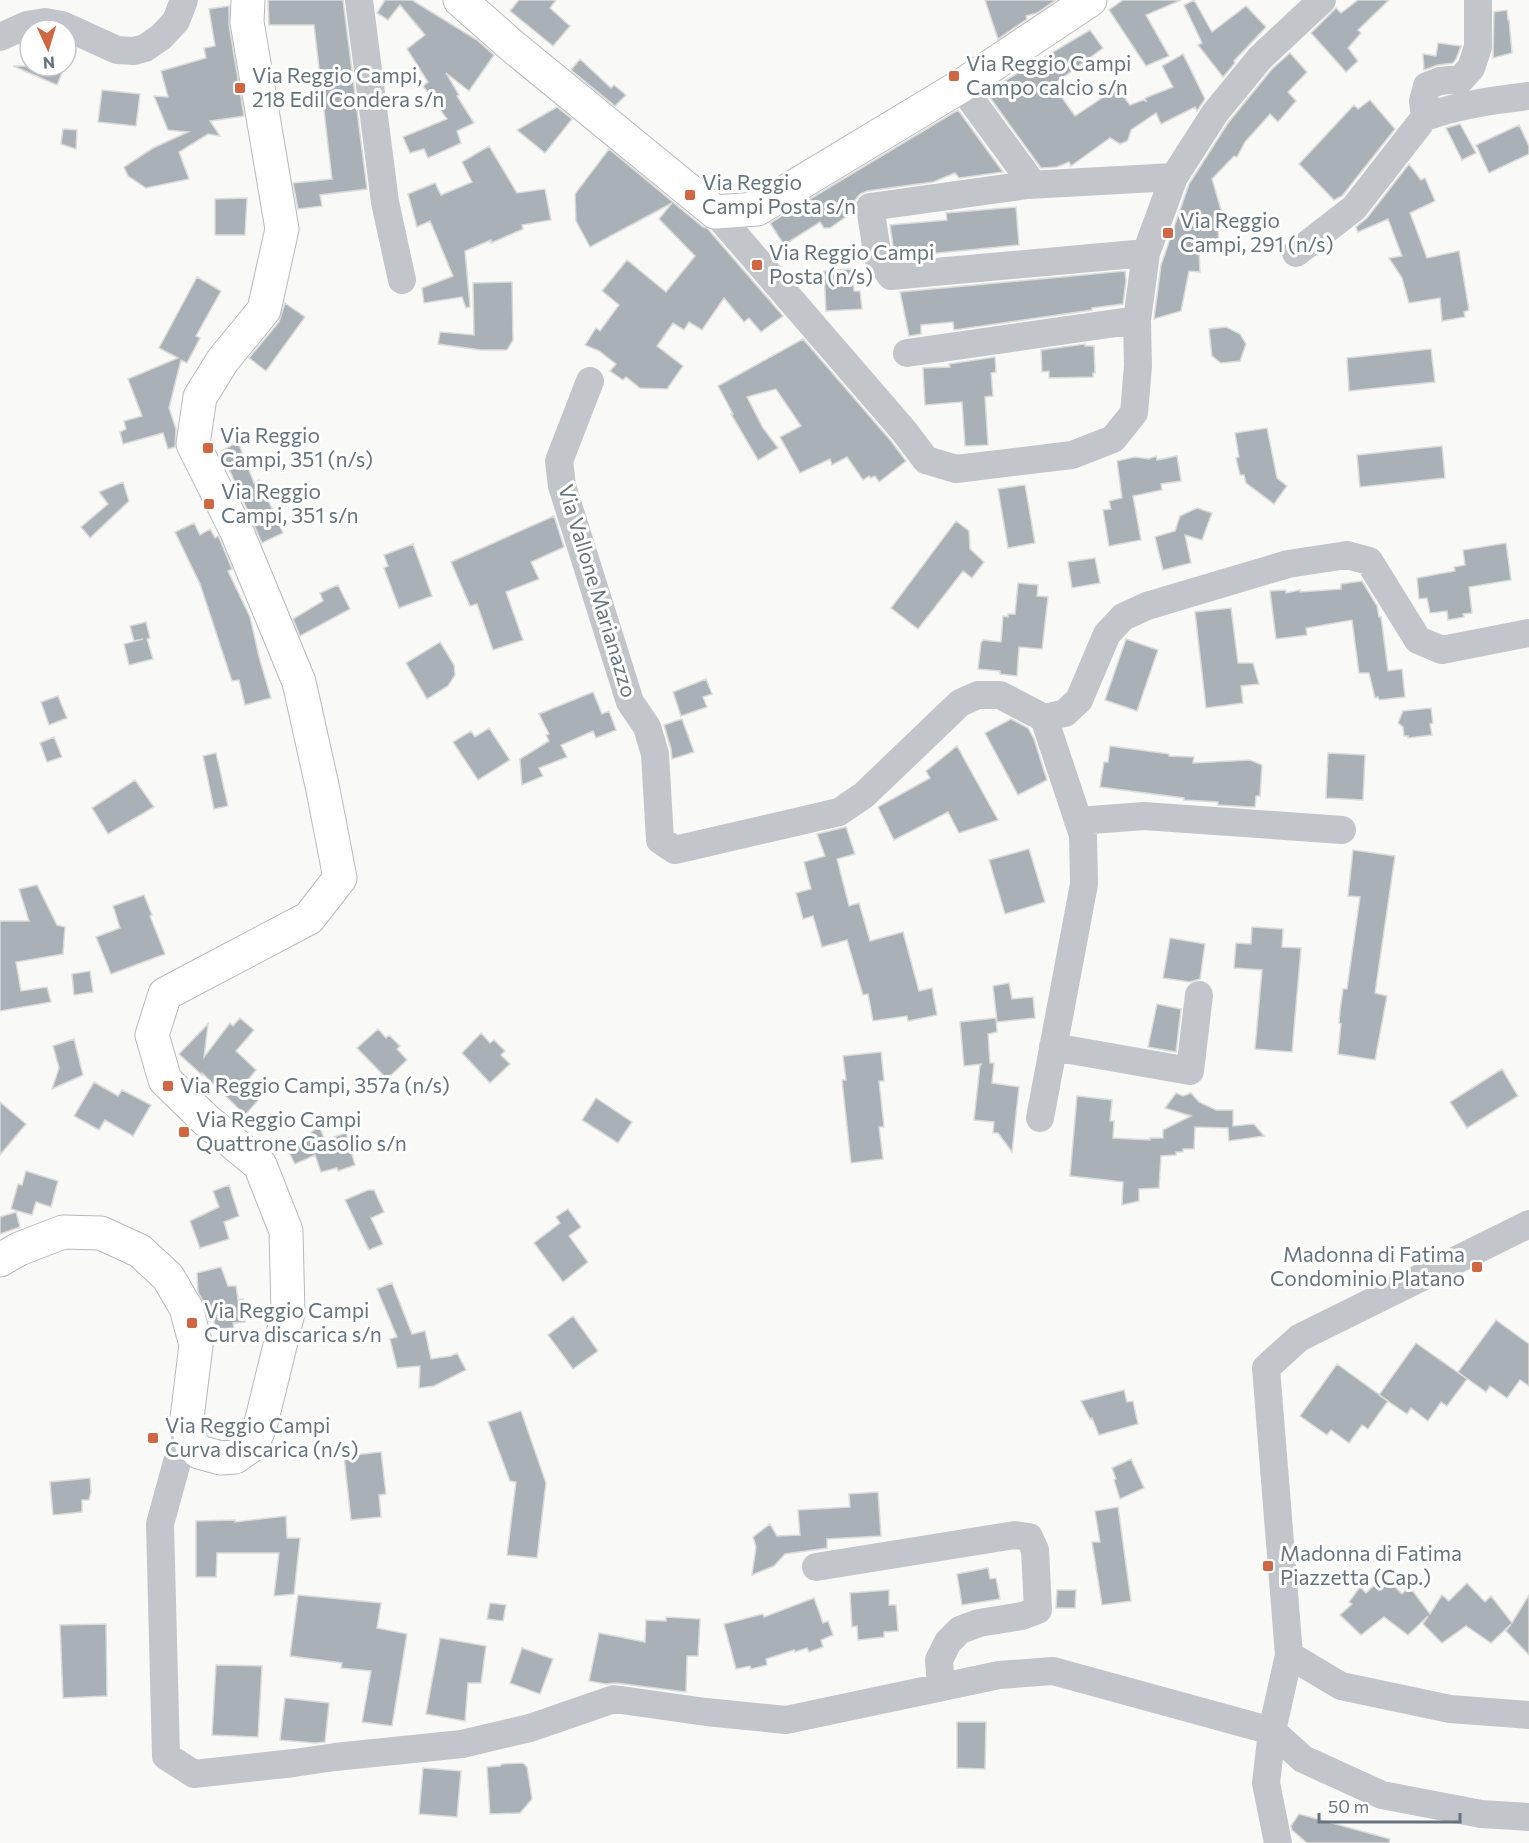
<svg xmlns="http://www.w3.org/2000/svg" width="1529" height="1843" font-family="Commissioner,sans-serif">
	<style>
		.building { fill: #a9b0b6; stroke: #dbdbda; stroke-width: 1.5 }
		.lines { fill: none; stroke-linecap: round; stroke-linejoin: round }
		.major-casing { stroke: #b6b9bd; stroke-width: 35 }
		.minor { stroke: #c2c5c9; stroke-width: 28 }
		.major { stroke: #fff; stroke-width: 33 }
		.poi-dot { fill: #d16640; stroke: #fff; stroke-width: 2 }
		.labels { text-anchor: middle; stroke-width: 6; stroke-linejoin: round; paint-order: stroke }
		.poi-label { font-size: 21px; fill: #67747f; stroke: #fff; text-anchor: start }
		.street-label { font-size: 21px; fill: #67747f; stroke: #fff }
	</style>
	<rect width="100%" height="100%" fill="#f9f9f8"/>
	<path class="building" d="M268,0H343L367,189L320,195L322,206L298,209L293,183L332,179L314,25H269Z
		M385,0H412L477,40L494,55L469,91L446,73L459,95L457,96L474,123L457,131L461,143L428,158L424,149L410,153L403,137L447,119L423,86L428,82L407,49L425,35L400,5L388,20L377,13Z
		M519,0H556L550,8L570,26L553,46L510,11Z
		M985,0H1056L1037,13L1026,16L1027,19L998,39Z
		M1123,0H1181L1146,15L1169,56L1146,66L1109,10Z
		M1194,0L1212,32L1246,6L1266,27L1234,61L1235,63L1223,77L1198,45L1202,43L1184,5Z
		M1358,0H1389L1358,30L1361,33L1348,48L1358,61L1346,72L1311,33L1336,8L1341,13Z
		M229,6V25L244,116L210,121L220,136L208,134L179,152L189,179L146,188L128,176L124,167L153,148L188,132L168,130L154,96L168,97L161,71L206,58L204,48L215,46L209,9Z
		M1507,10L1508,20H1509L1512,53L1493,58L1494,12Z
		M1090,30L1103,48L1053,85L1075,116L1117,88L1130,105L1143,100L1146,101L1145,98L1173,87L1162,66L1183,54L1205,99L1197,111L1195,107L1161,124L1156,113L1131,130L1128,140L1125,142L1120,144L1110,138L1071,166L1069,162L1057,167L1041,168L986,92Z
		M1438,43L1461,46L1456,59L1453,63L1438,65L1424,70L1423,54L1436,56Z
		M1290,53L1307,72L1288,92L1296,101L1278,122L1270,114L1245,142L1237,157L1234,156L1212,179L1221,210L1215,214L1218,224L1219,250H1199L1200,272L1189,271L1181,311L1154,319L1161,265L1189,184L1228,123L1272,69Z
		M580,59L611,88L614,85L626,95L615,106L571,70Z
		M13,66H65L57,85Z
		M102,90L140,94L136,126L98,122Z
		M1370,100L1395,129L1342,196L1334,200L1299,164L1354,105L1358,109Z
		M557,107L572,119L545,153L517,130Z
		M958,110L1003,172L959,178L955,173L933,182L867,191L860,194L855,200L854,211L830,228H824L820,222L784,245L770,223Z
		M1460,124L1476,153L1462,160L1446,128Z
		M1519,125L1529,146V154L1489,173L1476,145Z
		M63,129L77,130L76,149L61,144Z
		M489,146L517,193L545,189L551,220L522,225L523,229L491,243V240L465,251L470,307L466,308L462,297L424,303L422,288L453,276L430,221L417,227L408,194L435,183L441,195L472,182L462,162Z
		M609,149L703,227L707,228L783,316L761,332L749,318L744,322L724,298L702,330L689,322L684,330L673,323L657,346L683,366L667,389L640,388L626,377L623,380L610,371L616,364L599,351L585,345L596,328L600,331L619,305L602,291L627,260L666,292L695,256L659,219L672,203L590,247L576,221L575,194Z
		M1409,164L1421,180L1425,178L1435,201L1410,213L1427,258L1459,251L1469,310L1464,312L1465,317L1442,321L1440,298L1409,303L1402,278L1389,258L1402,256L1388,219L1358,232L1356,227L1367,218Z
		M247,198L245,235H215V199Z
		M1016,207L1019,245L898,257L894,252L890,225L947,220L946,213Z
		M852,269L854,291H860L862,309L826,311L824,271Z
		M1125,271L1126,280L1123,304L1092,308V310L954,330L953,322L921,325V334L909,336L900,292Z
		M197,277L221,291L196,336L200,338L187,363L181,360L169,408L176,429L175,447L168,449L163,433L123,444L120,432L126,429L124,421L142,416L128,379L178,358L159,348Z
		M512,282L513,340L507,350H481L438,344L440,332L474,335L473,283Z
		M285,303L305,317L266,371L249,358L279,322Z
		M1226,327L1240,334L1246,344L1240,361L1221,363L1212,356L1209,329Z
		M803,339L891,441L906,461L879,482L875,476L871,478L869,476L863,480L847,457L832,465L830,459L800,473L780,437L801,426L776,389L747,397L763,428L778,448L762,458L758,460L731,414H733L718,386Z
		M1085,344V346H1094L1095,373H1093V377L1049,378V371L1042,372L1041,350Z
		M1431,349L1435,382L1349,391L1347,358Z
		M995,357L996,372L991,373L993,396L985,397L988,445L965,446L962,402L925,405L923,368L950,367L949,364Z
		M1267,428L1277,478L1287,486L1274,504L1246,483L1244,475H1240L1236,458L1239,457L1235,433Z
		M238,442L254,483L259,480L283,533L262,543L221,451Z
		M1442,446L1445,478L1360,487L1357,455Z
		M1156,456L1157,460L1177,456L1181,481L1161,484L1162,490L1133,496L1141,540L1109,546L1103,510L1111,509L1109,501L1122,498L1117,461L1135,457L1149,459Z
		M123,482L129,501L90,538L81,527L108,504L99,492Z
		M1025,485L1035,543L1008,548L998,489Z
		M1197,508L1212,513L1202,540L1185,535L1191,563L1163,570L1155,537L1175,531L1180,516Z
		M554,516L564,547L531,562L539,579L506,592L523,640L493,650L477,604L470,606L451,562Z
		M956,521L969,531L970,549L984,562L972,578L963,571L918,629L891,608Z
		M194,523L200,535L210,529L215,538L218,536L220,540L232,569L228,571L250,617L259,657L271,698L245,705L239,680L232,681L200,584L175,532Z
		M1506,543L1511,580L1469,587L1472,613L1463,614L1464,617L1448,620L1447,611L1430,613L1427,598L1419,599L1417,578L1455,571L1454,567L1465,565L1463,550Z
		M413,544L432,596L399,608L384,568L388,566L384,555Z
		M1095,558L1100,583L1072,588L1068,562Z
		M1362,581L1377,606L1379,617H1381L1388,671L1402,669L1405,697L1379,700L1378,697L1375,698L1369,673H1359L1352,620L1306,628L1307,635L1276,639L1270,591L1286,590V593L1300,590V592L1341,589V584Z
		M1018,583L1038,585L1037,596L1048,597L1042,649L1019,647L1017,676L1000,674V671L978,669L981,643L983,640L1001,642L1003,616L1008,617V614H1015Z
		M338,585L350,609L300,636L293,619L323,601L320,593Z
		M1231,608L1238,663H1253L1259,684L1241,686L1243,703L1206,708L1195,612Z
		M146,622L150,638L147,639L153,659L129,665L124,644L143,639L134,641L130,626Z
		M1126,639L1158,650L1137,711L1105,700Z
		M440,642L454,665L455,675L448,686L427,699L406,663Z
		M706,679L712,694L703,697L707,707L681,716L673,692Z
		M593,692L602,714L609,711L616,730L596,738L593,731L561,745L567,757L539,768L543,776L522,785L520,759L549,741L546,735L549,734L539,714Z
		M58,696L67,718L49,725L41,702Z
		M1431,708L1433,723L1430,724L1432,735L1408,738V736H1404L1403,727L1398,723L1403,711Z
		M682,719L694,752L672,759L671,749L664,725Z
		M1011,719L1028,728L1034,739L1047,780L1018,795L985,733Z
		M489,728L510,760L478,780L453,742L471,731L475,737Z
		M54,737L62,757L47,762L40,743Z
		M957,746L998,820L959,833L948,812L894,840L878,807L930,778L926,771Z
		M1110,746L1169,754V756L1194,757L1193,763L1250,760L1262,765L1260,796H1256L1255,807H1252L1218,805V802L1184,800V798L1100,787L1104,762H1108Z
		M216,753L228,806L214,809L203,756Z
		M1328,753L1365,755L1363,800L1326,798Z
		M135,780L154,807L108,834L92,808Z
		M846,827L855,854L837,859L849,906L859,903L870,941L903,932L919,991L932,988L937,1015L908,1021L907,1016L873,1021L868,994L863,995L847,940L822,947L813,916L803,919L796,893L811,889L804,862L825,856L817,834Z
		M1029,849L1045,902L1005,914L989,860Z
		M1353,850L1395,856L1375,993L1387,996L1375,1060L1338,1054L1341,1024L1339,1023L1340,1011L1343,989H1347L1360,897L1348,896Z
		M37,885L57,925L65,927L63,954L16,962L21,991L47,987L51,1002L0,1011V921H29L19,889Z
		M144,895L152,915L150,916L165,954L111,974L96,937L120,928L113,906Z
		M1252,927L1283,929L1282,947L1301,948L1292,1052L1255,1049L1262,970L1234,968L1236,943L1251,944Z
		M1170,938L1205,944L1200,979L1190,982L1163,978Z
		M90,971L93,992L74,995L72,974Z
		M1009,983L1012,999L1033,997L1035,1018L997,1022L993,986Z
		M1157,1004L1181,1009L1176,1052L1148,1047Z
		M240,1018L254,1030L236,1051L256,1070L247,1081L262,1096L245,1115L202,1073V1075L179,1054L208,1024L204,1057L230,1023L233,1026Z
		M996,1018L997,1032L988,1034L990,1063H994L992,1083L1019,1087L1012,1152L998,1133H993L994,1122L974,1120L980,1065L982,1064L964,1066L960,1022Z
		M378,1029L386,1038L389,1035L400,1046L397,1049L407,1060L387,1079L357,1048Z
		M481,1033L490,1043L494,1040L505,1051L501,1055L510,1064L490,1083L462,1053Z
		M74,1039L83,1075L52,1089L59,1068L53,1046Z
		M881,1052L884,1081H879L884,1127H879L883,1159L851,1163L842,1080H846L843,1056Z
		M1502,1069L1518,1096L1467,1128L1450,1102Z
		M94,1082L118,1096L122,1090L151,1105L133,1136L105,1120L99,1130L74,1116Z
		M1176,1093L1183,1096L1191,1093L1199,1102L1216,1110H1233V1126L1254,1124L1264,1136L1229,1141L1228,1128L1195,1127L1194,1149H1183V1152H1176V1155L1161,1156L1159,1188L1139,1189V1201L1122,1205L1123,1182L1070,1176L1077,1096L1112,1100L1110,1121H1114L1113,1138L1150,1140V1138H1163V1130L1191,1116L1165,1108Z
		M596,1098L632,1122L618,1143L582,1120Z
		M0,1102L26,1124L0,1155Z
		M319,1126L325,1140L346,1133L355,1165L338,1171L337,1168L321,1172L315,1155L295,1164L288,1151Z
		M26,1171L58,1181L51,1207L36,1202L32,1215L11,1209L18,1184L22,1185Z
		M229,1185L239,1216L224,1222L229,1239L200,1248L190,1221L219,1207L213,1191Z
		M368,1190H374L384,1212L371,1218L383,1244L369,1250L345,1200Z
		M568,1209L581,1227L569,1236L588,1262L563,1282L534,1243L560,1223L556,1217Z
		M16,1212L20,1227L0,1234V1217Z
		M221,1267L228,1286H236L238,1300L243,1299L245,1322L233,1323L234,1328L215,1329L214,1320L209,1321L204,1303L198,1292L197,1273Z
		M392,1283L412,1334L425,1331L431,1359L451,1356L457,1353L466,1370L434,1386L419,1388L420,1366L397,1368L390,1339L397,1337L377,1289Z
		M573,1316L598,1351L573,1369L548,1335Z
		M1496,1320L1529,1344V1386L1520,1380L1507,1398L1490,1386L1486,1392L1458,1372Z
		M1416,1343L1467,1379L1447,1406L1441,1402L1428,1421L1411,1408L1407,1414L1379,1395Z
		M1337,1364L1388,1401L1368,1429L1362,1425L1349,1443L1331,1430L1327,1435L1300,1416Z
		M1124,1390L1127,1402L1133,1401L1138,1424L1099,1435L1092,1418L1090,1419L1081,1401Z
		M521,1411L546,1483L537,1558L507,1555L516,1482L510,1481L488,1422Z
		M381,1452L386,1494L379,1495L381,1517L351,1520L344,1456Z
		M1131,1459L1144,1488L1120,1499L1114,1480L1116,1479L1112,1468Z
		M90,1478L91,1492L89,1500H82V1512L53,1515L50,1482Z
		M878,1492L881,1536L827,1539V1548L785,1554L774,1566L752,1575L756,1547L753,1537L770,1524L777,1536L800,1535L798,1510L850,1507L849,1494Z
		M1118,1507L1131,1601L1102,1605L1092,1542H1100L1095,1511Z
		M286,1516L287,1538H300L294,1594L274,1596L279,1553H217L216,1577H196V1521L235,1520V1522Z
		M988,1568L990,1579L996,1578L1000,1599L962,1605L957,1574Z
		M1384,1576L1402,1594L1409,1586L1430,1614L1442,1595L1449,1601L1467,1583L1485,1602L1491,1596L1512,1623L1529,1595V1655L1506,1631L1511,1624L1491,1643L1466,1626L1442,1643L1423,1624L1428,1616L1408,1635L1384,1617L1361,1635L1340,1615L1352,1604L1349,1602L1360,1587L1366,1593Z
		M889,1590V1605H896L898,1631L884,1632V1637L858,1640L857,1626L852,1627L850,1593Z
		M1057,1590H1076L1075,1608H1056Z
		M298,1595L381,1603L377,1628L407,1634L392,1726L362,1722L371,1671L341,1668L342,1663L290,1656Z
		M814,1598L823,1623L828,1621L833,1635L821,1640L823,1647L809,1652L807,1648L795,1652L794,1650L766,1659L767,1665L751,1669L750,1666L736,1669L724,1624L763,1614L764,1617Z
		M490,1603L506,1605L503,1621L487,1619Z
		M666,1617L700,1619L698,1656H687L686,1692L616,1683L606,1684L589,1681L599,1633L645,1642L646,1620L666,1621Z
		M106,1624L107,1696L63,1698L60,1625Z
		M440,1638L486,1646L481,1683H468L465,1721L426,1714Z
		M522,1648L553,1659L540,1694L510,1683Z
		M216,1665L262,1666L258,1737L212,1735Z
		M285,1698L329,1703L325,1742L315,1743L280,1740Z
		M957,1722H986L985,1769L957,1768Z
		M523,1763L527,1767L532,1799L520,1813L490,1814L487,1767L500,1766L502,1764Z
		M423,1768L461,1771L457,1817L419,1814Z
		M1299,1814L1390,1839L1389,1843H1307L1292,1830L1291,1826Z"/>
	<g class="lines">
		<defs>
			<path id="major" d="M460,0L511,45L715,212L757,209L961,86L1090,0
				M0,1260L19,1249L63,1232L101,1233L140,1251L168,1277L186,1308L196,1345L187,1418L191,1443L199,1452L221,1458L235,1457L252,1445L260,1427L288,1313L286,1231L260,1165L206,1120L165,1080L152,1035L165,994L309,918L340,878L323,790L299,682L237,532L193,444L200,397L223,360L264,310L282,229L247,22L248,0"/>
		</defs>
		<use href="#major" class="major-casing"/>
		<path class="minor" d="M359,0L385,202L402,280
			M0,37L27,25L45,22L62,25L117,50L134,51L145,48L161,37L176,21L184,0
			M961,86L1027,176L1028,185
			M1425,117L1423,101L1427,86L1440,81L1461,79L1471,68L1478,47V0
			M715,212L904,431L926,460L956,469L1072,455L1113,439L1134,413L1138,366L1137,320L1146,253L1174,177L1215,113L1260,58L1322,0
			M1146,253L891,276L878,258L870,207L1028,185L1174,177
			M1296,253L1354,208L1425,117C1459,105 1494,100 1529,96
			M907,353L1137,320
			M590,381L559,461L562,486L630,702L647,727L655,754L660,840L675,850L839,812L864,795L960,703L978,695H1000L1044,718L1065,713L1079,700L1107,634L1123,617L1147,606L1288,564L1347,555L1369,561L1418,640L1442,650L1529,633
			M1078,821L1144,816L1342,830
			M1053,1047L1190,1071L1199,995
			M1040,1118L1084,884L1083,835L1044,718
			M1529,1224L1299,1338L1266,1368L1289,1655L1341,1686L1450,1709L1529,1715
			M188,1432L177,1462L160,1524L166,1756L194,1774L294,1763L335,1757L462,1744L530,1728L614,1699L706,1712L786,1720L999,1675L1053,1671L1272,1731L1303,1759L1382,1795L1481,1814L1529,1817
			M816,1567L1015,1535L1029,1537L1035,1550L1038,1610L1022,1616L979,1623L960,1630L948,1642L939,1660L941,1687
			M1278,1843L1266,1783L1272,1731L1289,1655"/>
		<use href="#major" class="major"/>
	</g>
	<g class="poi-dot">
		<rect x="948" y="70" width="12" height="12" rx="3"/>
		<rect x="234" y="82" width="12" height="12" rx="3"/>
		<rect x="684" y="189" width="12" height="12" rx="3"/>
		<rect x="1162" y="227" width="12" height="12" rx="3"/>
		<rect x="751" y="259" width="12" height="12" rx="3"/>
		<rect x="202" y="442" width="12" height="12" rx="3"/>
		<rect x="203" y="498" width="12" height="12" rx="3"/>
		<rect x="162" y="1080" width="12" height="12" rx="3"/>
		<rect x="178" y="1126" width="12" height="12" rx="3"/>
		<rect x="1471" y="1261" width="12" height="12" rx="3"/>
		<rect x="186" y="1317" width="12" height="12" rx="3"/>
		<rect x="147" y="1432" width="12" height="12" rx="3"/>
		<rect x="1262" y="1560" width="12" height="12" rx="3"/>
	</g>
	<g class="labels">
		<g class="poi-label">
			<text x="966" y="71">Via Reggio Campi<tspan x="966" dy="24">Campo calcio s/n</tspan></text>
			<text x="252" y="83">Via Reggio Campi,<tspan x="252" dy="24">218 Edil Condera s/n</tspan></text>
			<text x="702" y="190">Via Reggio<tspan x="702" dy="24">Campi Posta s/n</tspan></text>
			<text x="1180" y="228">Via Reggio<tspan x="1180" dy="24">Campi, 291 (n/s)</tspan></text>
			<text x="769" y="260">Via Reggio Campi<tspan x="769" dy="24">Posta (n/s)</tspan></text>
			<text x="220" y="443">Via Reggio<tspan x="220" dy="24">Campi, 351 (n/s)</tspan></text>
			<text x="221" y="499">Via Reggio<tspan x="221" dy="24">Campi, 351 s/n</tspan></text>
			<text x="180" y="1093">Via Reggio Campi, 357a (n/s)</text>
			<text x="196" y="1127">Via Reggio Campi<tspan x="196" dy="24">Quattrone Gasolio s/n</tspan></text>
			<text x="1465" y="1262" text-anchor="end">Madonna di Fatima<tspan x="1465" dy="24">Condominio Platano</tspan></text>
			<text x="204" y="1318">Via Reggio Campi<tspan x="204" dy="24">Curva discarica s/n</tspan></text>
			<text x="165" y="1433">Via Reggio Campi<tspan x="165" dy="24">Curva discarica (n/s)</tspan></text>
			<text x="1280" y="1561">Madonna di Fatima<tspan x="1280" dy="24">Piazzetta (Cap.)</tspan></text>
		</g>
		<g class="street-label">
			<text transform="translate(597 591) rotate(73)" y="7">Via Vallone Marianazzo</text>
		</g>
	</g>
	<g transform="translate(48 48) rotate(176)"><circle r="28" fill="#ffffff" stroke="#c2c7cc" stroke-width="1.5"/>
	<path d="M0-4.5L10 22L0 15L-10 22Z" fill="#d16640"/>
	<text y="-9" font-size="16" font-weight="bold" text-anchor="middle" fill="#67747f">N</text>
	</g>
	<path d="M1319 1813v9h141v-9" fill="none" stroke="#67747f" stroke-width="3"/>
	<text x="1328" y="1813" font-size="18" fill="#67747f" stroke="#ffffff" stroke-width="4.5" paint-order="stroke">50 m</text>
</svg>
